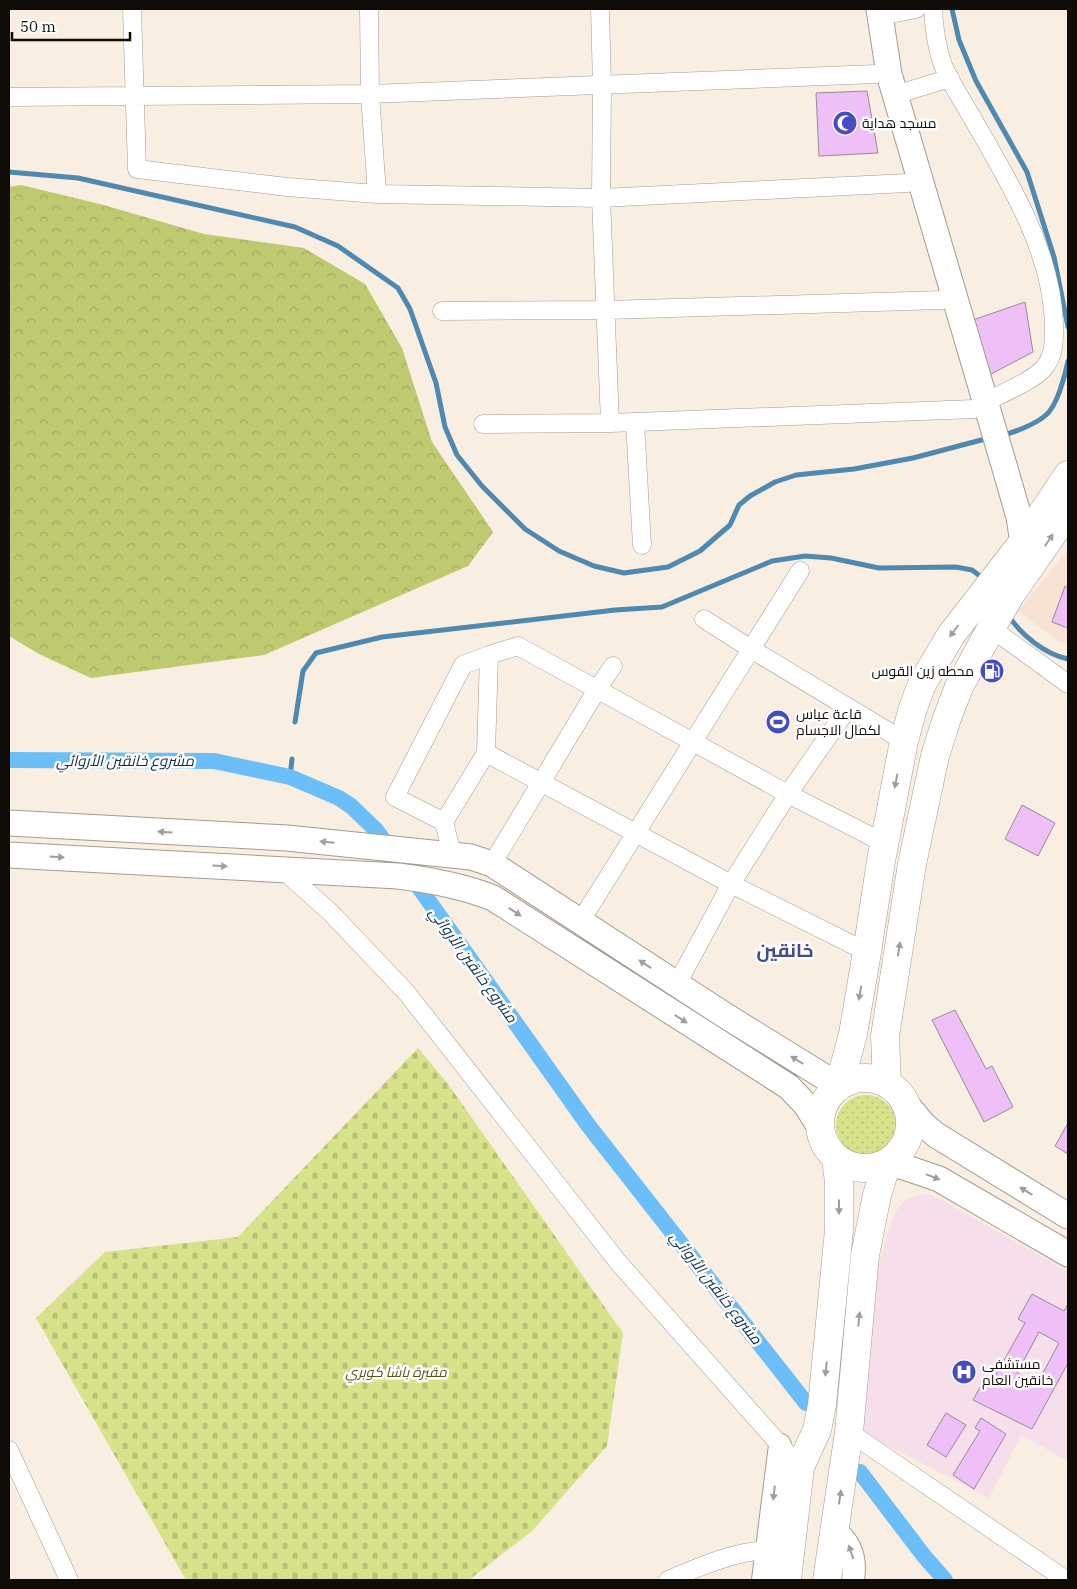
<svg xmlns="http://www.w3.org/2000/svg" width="1077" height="1589" font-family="'IBM Plex Serif',Cairo,serif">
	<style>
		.commercial { fill: #f7e2d4 }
		.medical { fill: #f6dfeb }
		.forest { fill: url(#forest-crowns) }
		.cemetery { fill: url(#cemetery-stones) }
		.park { fill: url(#park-dots) }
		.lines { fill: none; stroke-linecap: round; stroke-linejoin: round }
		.stream { stroke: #5089b0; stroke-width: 5 }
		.canal { stroke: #6cbef8; stroke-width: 16 }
		.building { fill: #efbff7; stroke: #968c97; fill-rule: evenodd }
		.minor-casing { stroke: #a49b8f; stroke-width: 19 }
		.tertiary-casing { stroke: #a49b8f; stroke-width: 24 }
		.secondary-casing { stroke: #a49b8f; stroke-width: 27 }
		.primary-casing { stroke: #a49b8f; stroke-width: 29 }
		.minor { stroke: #fff; stroke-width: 18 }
		.tertiary { stroke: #fff; stroke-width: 22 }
		.secondary { stroke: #fff; stroke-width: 25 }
		.primary { stroke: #fff; stroke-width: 28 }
		.oneway { fill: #9f9e9c }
		.labels { text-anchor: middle; stroke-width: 5; stroke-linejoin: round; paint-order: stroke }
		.poi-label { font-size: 14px; fill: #0f0c08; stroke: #fdfdfd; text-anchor: start }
		.park-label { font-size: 14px; font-style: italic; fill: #535917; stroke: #fdfdfd }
		.water-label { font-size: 15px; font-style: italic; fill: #0c3047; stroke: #fdfdfd }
		.district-label { font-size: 19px; font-weight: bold; fill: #424c88; stroke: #fdfdfd }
	</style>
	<defs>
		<pattern id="forest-crowns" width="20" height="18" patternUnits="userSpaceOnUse" patternTransform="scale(1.25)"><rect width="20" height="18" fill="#bfc96f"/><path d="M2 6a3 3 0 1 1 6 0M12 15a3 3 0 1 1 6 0" fill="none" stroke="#a3ab5f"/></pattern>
		<pattern id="cemetery-stones" width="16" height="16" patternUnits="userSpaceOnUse" patternTransform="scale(1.25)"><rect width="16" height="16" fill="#d7e28b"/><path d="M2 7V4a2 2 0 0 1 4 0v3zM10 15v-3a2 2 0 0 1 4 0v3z" fill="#b7c176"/></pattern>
		<pattern id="park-dots" width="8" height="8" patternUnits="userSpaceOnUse" patternTransform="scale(1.25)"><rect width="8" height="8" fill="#d7e28b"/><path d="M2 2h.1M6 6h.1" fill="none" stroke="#b7c176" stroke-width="1.8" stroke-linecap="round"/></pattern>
	</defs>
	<rect width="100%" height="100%" fill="#f9eee2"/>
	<path class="commercial" d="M1068,550V644L1058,641L1018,611Z"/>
	<path class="medical" d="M928,1194L938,1198L1068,1271V1461L1021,1435L989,1498L856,1429L864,1315L890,1226L896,1211L904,1201L915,1196Z"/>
	<path class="forest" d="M21,185L100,204L204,234L304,248L365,284L402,348L432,442L493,532L468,566L264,655L91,678L39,654L9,636V187Z"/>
	<path class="cemetery" d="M418,1048L448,1084L623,1333L607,1446L532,1531L469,1580H186L36,1318L105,1252L238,1237Z"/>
	<path class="park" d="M836 1125a30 30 0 1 1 60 0a30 30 0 1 1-60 0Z"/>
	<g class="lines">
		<path class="stream" d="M952,9L959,40L976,81L1027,172L1054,257L1068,327
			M9,172L78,178L295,227L338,246L398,288L410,309L436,383L445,427L457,455L482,486L525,529L559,551L594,566L624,573L668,567L700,551L730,525L739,505L750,496L775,482L796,475L854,469L913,458L989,438
			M1003,435C1015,432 1036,424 1046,415C1057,406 1065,376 1068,361
			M1008,615C1021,635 1045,654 1068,659
			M295,722L303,671L316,653L382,637L615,610L662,607L772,561L805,556L831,558L879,568L956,567L972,570L984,579
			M290,777L292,759"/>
		<path class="canal" d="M9,760L214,761L290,777L339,798L351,806L376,830L423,893L588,1125L806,1403
			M860,1472L924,1556L945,1580"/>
	</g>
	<path class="building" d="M867,91L878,153L819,156L816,93Z
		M1025,302L1033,352L989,375L973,320Z
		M1065,586L1068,588V628L1052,622Z
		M1022,805L1055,823L1038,856L1005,839Z
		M955,1010L986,1069L992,1066L1013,1107L984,1122L932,1020Z
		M1068,1123V1154L1055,1146Z
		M1032,1294L1064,1311L1068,1304V1363L1032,1429L973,1400L983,1382L990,1385L1025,1323L1018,1319ZM1039,1332L1059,1343L1037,1384L1017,1373Z
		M946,1413L966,1425L946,1457L927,1445Z
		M981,1418L1006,1434L974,1489L953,1475L980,1431L975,1428Z"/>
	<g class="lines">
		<defs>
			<path id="minor" d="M132,9L137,169L287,187L377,194L601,198L908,183
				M369,9L370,94L377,194
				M600,9L602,85L601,198L610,423
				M933,9C934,28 936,46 943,65C951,84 964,103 974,121C1010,183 1052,252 1054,324C1054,340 1055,355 1044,368C1033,381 1001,394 985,402
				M880,16L916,9
				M895,95L950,78
				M9,97L370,94L877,74
				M442,311L607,310L943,300
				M635,422L642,545
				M483,424L610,423L974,409
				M704,619L751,649L904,741
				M991,628L1068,684
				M486,753L731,884L867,952
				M444,822L395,797L463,665L489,655L518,646L788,794L884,843
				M452,854L444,822L486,753L489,655
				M492,864L598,688L613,666
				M282,869L331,913L406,992L618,1262L788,1454
				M580,922L800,571
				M677,984L731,884L788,794L848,708
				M849,1432L1066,1580
				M9,1450L69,1580
				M668,1580C699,1567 743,1547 778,1551"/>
			<path id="tertiary" d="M835,1530C852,1544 856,1559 853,1580
				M763,1580L780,1445"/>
			<path id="secondary" d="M879,9L889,74L1004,465L1019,517L1025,556
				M9,823L287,838L471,857L492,864L726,1016L839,1086
				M9,855L398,876C430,880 463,886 493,898L789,1087L806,1105L819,1126
				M903,1100L923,1124L936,1135L1068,1216
				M887,1163L904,1167L939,1179L1068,1254"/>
			<path id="primary" d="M820 1123a45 45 0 1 1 90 0a45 45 0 1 1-90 0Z
				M887,1084L885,1036L912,864L935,756L947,718L959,687L998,616L1011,594L1068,512
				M839,1086L853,1034L867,952L881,861L904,741L913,708L922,684L951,635L1023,542L1068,475
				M787,1580L800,1467L817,1430L822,1405L839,1230V1182L836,1158
				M827,1580L849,1432L865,1255L877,1195L887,1163"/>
		</defs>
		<use href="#minor" class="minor-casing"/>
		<use href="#tertiary" class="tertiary-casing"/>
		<use href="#secondary" class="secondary-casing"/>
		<use href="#primary" class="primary-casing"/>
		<use href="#minor" class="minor"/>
		<use href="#tertiary" class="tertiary"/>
		<use href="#secondary" class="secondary"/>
		<use href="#primary" class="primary"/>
	</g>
	<defs><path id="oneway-solid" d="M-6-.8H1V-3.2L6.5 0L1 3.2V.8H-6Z" transform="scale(1.25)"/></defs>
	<g class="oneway">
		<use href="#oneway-solid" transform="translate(1049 540) rotate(-56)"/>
		<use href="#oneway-solid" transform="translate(954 631) rotate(127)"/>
		<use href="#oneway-solid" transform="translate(896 781) rotate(101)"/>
		<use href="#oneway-solid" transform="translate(165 832) rotate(-177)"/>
		<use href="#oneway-solid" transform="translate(327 842) rotate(-175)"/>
		<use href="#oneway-solid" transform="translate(57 857) rotate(3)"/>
		<use href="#oneway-solid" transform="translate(220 866) rotate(3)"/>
		<use href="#oneway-solid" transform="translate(515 912) rotate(33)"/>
		<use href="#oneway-solid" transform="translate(899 949) rotate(-81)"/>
		<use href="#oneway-solid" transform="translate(645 964) rotate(-147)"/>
		<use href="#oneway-solid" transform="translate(860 993) rotate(100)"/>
		<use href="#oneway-solid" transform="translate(681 1019) rotate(33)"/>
		<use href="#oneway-solid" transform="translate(797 1060) rotate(-148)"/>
		<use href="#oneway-solid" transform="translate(933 1177) rotate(22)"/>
		<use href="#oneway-solid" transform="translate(1026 1191) rotate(-149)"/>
		<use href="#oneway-solid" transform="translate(839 1207) rotate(90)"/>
		<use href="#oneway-solid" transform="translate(859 1319) rotate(-85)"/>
		<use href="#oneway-solid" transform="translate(826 1369) rotate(96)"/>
		<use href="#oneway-solid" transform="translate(774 1493) rotate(97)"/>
		<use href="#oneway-solid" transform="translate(840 1497) rotate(-82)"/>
		<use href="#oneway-solid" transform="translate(851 1552) rotate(-108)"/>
	</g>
	<defs>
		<symbol id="mosque-disc" viewBox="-11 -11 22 22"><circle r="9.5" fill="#464dc2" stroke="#fdfdfd"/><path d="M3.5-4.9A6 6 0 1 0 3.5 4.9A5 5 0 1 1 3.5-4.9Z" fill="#fff"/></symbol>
		<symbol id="fuel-disc" viewBox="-11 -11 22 22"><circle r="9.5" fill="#464dc2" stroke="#fdfdfd"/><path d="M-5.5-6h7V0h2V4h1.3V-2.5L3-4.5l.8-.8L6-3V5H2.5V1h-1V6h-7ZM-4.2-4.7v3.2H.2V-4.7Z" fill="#fff"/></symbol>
		<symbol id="stadium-disc" viewBox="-11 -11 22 22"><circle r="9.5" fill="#464dc2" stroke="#fdfdfd"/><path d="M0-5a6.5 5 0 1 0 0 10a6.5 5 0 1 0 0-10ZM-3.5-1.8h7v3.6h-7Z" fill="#fff"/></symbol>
		<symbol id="hospital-disc" viewBox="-11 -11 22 22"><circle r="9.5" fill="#464dc2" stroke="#fdfdfd"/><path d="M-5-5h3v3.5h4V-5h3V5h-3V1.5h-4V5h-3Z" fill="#fff"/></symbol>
	</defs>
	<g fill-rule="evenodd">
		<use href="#mosque-disc" x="831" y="109" width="28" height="28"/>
		<use href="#fuel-disc" x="978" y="657" width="28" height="28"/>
		<use href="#stadium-disc" x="764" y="708" width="28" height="28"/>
		<use href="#hospital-disc" x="950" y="1358" width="28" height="28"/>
	</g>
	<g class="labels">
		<g class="poi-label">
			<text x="862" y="128">مسجد هداية</text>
			<text x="974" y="676" text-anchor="end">محطه زين القوس</text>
			<text x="796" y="719">قاعة عباس<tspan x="796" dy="16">لكمال الاجسام</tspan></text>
			<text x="982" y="1369">مستشفى<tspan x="982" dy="16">خانقين العام</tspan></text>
		</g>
		<g class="park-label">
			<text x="396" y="1377">مقبرة باشا كوبري</text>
		</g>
		<g class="water-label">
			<text x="125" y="766">مشروع خانقين الأروائي</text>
			<text transform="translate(473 965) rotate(54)" y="5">مشروع خانقين الأروائي</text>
			<text transform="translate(716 1288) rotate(52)" y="5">مشروع خانقين الأروائي</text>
		</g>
		<g class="district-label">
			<text x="785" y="957">خانقين</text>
		</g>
	</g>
	<rect width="1077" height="1589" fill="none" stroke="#0f0c08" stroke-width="20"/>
	<path d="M12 32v8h118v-8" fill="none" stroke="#0f0c08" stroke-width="2.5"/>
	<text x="20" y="32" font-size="15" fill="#0f0c08" stroke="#fdfdfd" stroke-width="4" paint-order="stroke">50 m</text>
</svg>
